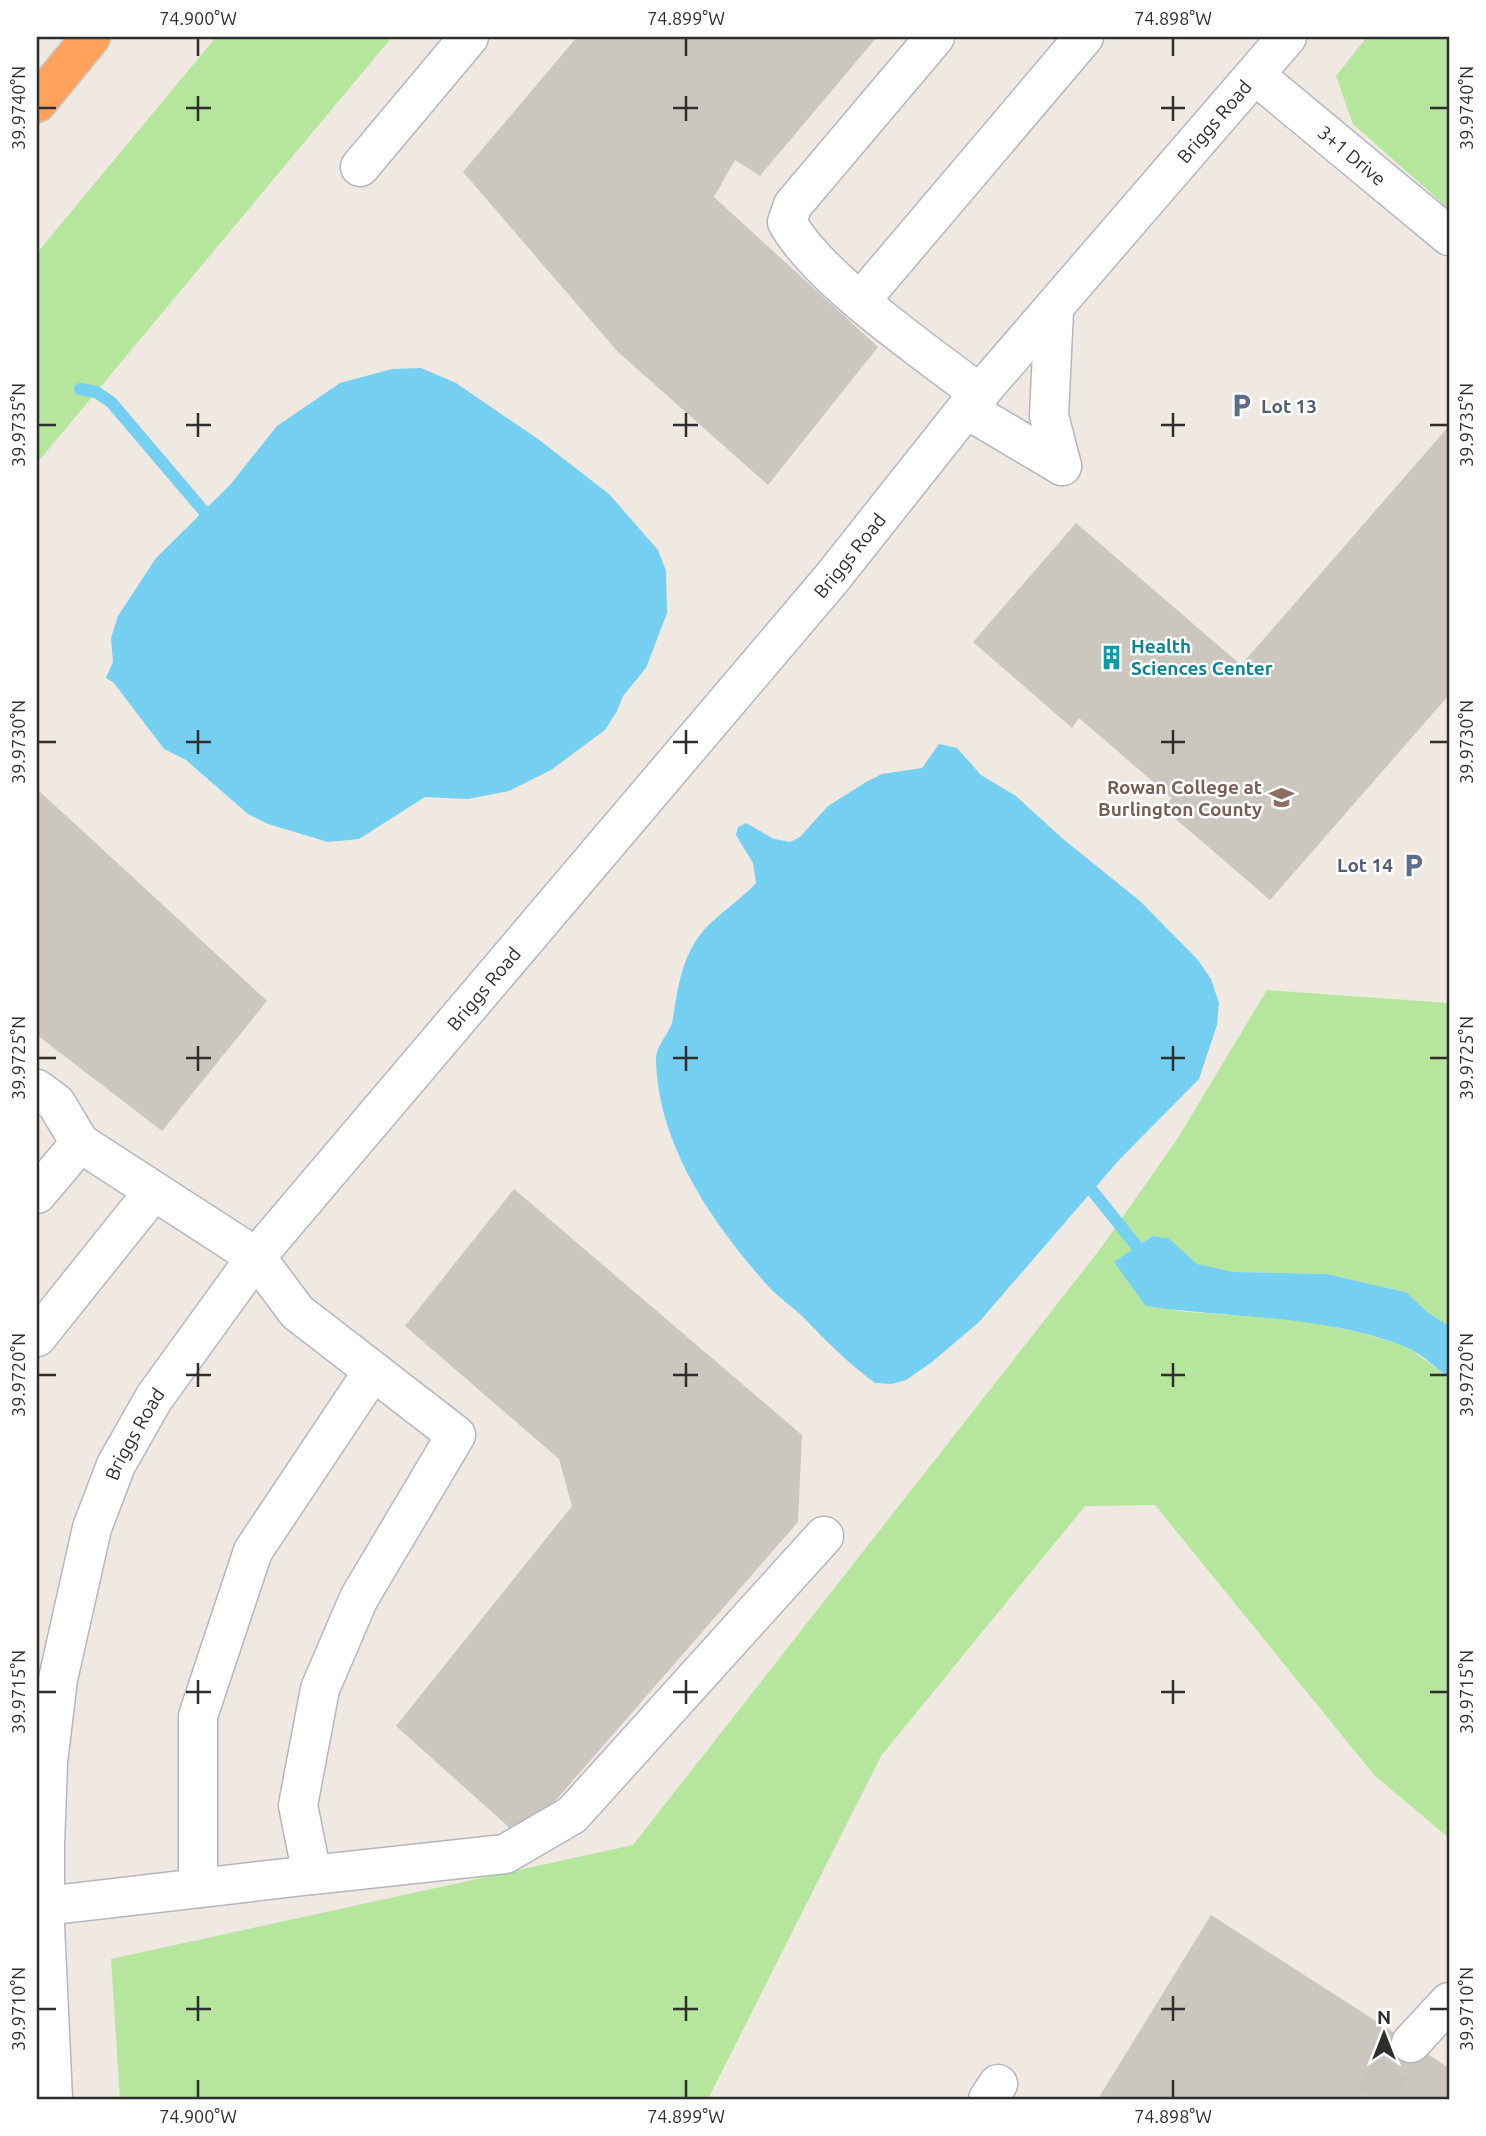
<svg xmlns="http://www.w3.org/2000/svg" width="1486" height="2136" font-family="Ubuntu,sans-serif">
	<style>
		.green { fill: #b6e59e }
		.water { fill: #75cff0 }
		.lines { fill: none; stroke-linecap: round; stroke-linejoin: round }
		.stream { stroke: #75cff0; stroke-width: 12 }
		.building { fill: #cbc7bf }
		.minor-tunnel { stroke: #c8c4bd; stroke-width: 38; stroke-dasharray: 38 19; stroke-linecap: butt }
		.minor-casing { stroke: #b4b7c1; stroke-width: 41 }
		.highway-casing { stroke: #c9c9c9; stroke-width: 41 }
		.minor { stroke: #fff; stroke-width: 38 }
		.highway { stroke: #ffa35c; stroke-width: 38 }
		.ticks { fill: none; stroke: #2e2e2e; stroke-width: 2.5 }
		.labels { text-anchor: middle; stroke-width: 5; stroke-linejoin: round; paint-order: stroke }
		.street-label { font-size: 19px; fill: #2e2e2e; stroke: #fff }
		.service-label { font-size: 19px; font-weight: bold; fill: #4e5e75; stroke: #fff; text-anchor: start }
		.culture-label { font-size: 19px; font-weight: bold; fill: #0d838f; stroke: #fff; text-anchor: start }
		.education-label { font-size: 19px; font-weight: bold; fill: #785e54; stroke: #fff; text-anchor: end }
		.neatline { fill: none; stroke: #2e2e2e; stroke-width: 2.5 }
		.ticks-label { font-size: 18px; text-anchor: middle; fill: #2e2e2e }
	</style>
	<rect width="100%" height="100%" fill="#efe9e1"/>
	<path class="green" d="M216,37H392L37,463V253Z
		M1367,37H1449V209L1353,124L1336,76Z
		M1267,990L1449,1003V1326L1427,1312L1406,1292L1326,1274L1234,1272L1196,1264L1167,1238L1151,1236L1114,1263L1177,1311L1307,1321L1361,1333L1408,1347L1449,1378V1838L1375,1776L1155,1505L1085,1506L881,1756L708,2099H120L111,1959L633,1845L1101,1248L1178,1138Z"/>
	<path class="water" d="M421,368L456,383L538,439L609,494L658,550L666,571L667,613L646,668L623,696L617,711L605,730L551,770L509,791L468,799L425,797L359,839L328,842L268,824L248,814L186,760L164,749L114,683L106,678L113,662L111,638L118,616L156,558L230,485L277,426L340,383L392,369Z
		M939,744L957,748L981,775L1016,796L1063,839L1140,901L1198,960L1211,979L1219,1003L1217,1025L1199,1079L1119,1160L979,1322L932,1362L906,1380L892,1384L875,1383C848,1363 827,1342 804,1318C793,1307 779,1298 768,1286C713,1224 659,1147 656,1062C655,1044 671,1034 673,1018C677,991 681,965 695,942C711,917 737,904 756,883L753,863L736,835L738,827L746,823L774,839L790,842L800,837L828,806L866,782L882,774L922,768Z
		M1152,1236L1168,1238L1197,1264L1234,1272L1326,1274L1406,1292L1427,1312L1449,1326V1378C1436,1368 1421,1353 1406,1347C1323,1314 1232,1319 1146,1306L1114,1262Z"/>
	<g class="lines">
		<path class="stream" d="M80,389L96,392L111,402L213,522
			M1082,1178L1147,1259"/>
	</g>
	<path class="building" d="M577,37H877L760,176L735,160L714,197L878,347L768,485L618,352L463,172Z
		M1449,426V695L1270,900L1163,808L1172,798L1079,718L1072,728L973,642L1076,523L1241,665Z
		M37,789L267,1001L162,1131L37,1035Z
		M514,1189L802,1435L798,1522L522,1839L396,1726L572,1506L559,1459L405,1326Z
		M1211,1915L1449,2068V2099H1098Z"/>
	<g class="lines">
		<path class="minor-tunnel" d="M1372,2099L1411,2043"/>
		<defs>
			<g id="minor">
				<path d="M935,37L793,205L787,222C818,279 926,352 980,394"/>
				<path id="s1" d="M1255,75L1449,236"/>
				<path d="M360,167L469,37"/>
				<path d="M861,300L1084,37"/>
				<path d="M1054,310L1049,416L1062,466"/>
				<path d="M966,409L1062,466"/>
				<path d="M37,1089L56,1103L80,1143"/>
				<path d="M37,1194L80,1143L256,1257L297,1312L456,1435L359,1598L320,1689L298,1805L312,1875L45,1906"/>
				<path d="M37,1337L154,1191"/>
				<path d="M312,1875L505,1854L572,1815L824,1536"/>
				<path d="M198,1888V1716L253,1551L373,1371"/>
				<path d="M1411,2043L1449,2002"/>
				<path id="s2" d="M53,2099L45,1925V1845L48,1762L58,1679L92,1528L116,1465L154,1398L256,1257L832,578L966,409L1287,37"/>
				<path d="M988,2099L998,2084"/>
			</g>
			<path id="highway" d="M37,103L91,37"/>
		</defs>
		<use href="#minor" class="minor-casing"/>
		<use href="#highway" class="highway-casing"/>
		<use href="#minor" class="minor"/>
		<use href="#highway" class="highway"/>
	</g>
	<path class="ticks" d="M198,38V56M686,38V56M1173,38V56M198,96V121M686,96V121M1173,96V121M38,108H56M186,108H211M673,108H698M1161,108H1185M1430,108H1448M198,413V437M686,413V437M1173,413V437M38,425H56M186,425H211M673,425H698M1161,425H1185M1430,425H1448M198,730V754M686,730V754M1173,730V754M38,742H56M186,742H211M673,742H698M1161,742H1185M1430,742H1448M198,1046V1071M686,1046V1071M1173,1046V1071M38,1058H56M186,1058H211M673,1058H698M1161,1058H1185M1430,1058H1448M198,1363V1387M686,1363V1387M1173,1363V1387M38,1375H56M186,1375H211M673,1375H698M1161,1375H1185M1430,1375H1448M198,1680V1704M686,1680V1704M1173,1680V1704M38,1692H56M186,1692H211M673,1692H698M1161,1692H1185M1430,1692H1448M198,1996V2021M686,1996V2021M1173,1996V2021M38,2009H56M186,2009H211M673,2009H698M1161,2009H1185M1430,2009H1448M198,2080V2098M686,2080V2098M1173,2080V2098"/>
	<defs>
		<symbol id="parking-bare" viewBox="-9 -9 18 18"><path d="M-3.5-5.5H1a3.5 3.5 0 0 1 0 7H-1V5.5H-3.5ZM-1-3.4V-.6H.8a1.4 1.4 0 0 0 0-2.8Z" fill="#5c6f8a" stroke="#fff" stroke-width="2.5" paint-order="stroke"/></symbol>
		<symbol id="building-bare" viewBox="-9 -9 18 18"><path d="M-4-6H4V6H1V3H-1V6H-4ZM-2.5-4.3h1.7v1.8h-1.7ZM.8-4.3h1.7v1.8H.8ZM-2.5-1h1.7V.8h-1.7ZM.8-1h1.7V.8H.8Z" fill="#0f9aa8" stroke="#fff" stroke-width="2.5" paint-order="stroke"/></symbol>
		<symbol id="university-bare" viewBox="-9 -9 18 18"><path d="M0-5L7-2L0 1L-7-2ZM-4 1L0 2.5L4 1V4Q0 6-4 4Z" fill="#8d6e63" stroke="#fff" stroke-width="2.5" paint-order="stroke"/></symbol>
	</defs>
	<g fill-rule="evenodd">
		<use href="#parking-bare" x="1224" y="388" width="35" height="35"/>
		<use href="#building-bare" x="1094" y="640" width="35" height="35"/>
		<use href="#university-bare" x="1264" y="780" width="35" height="35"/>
		<use href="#parking-bare" x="1396" y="848" width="35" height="35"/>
	</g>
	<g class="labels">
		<g class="street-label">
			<text dy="7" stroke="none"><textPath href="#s2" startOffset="2380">Briggs Road</textPath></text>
			<text dy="7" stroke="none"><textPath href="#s1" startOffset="126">3+1 Drive</textPath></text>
			<text dy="7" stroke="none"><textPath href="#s2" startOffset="1813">Briggs Road</textPath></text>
			<text dy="7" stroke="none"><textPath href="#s2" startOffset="1246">Briggs Road</textPath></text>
			<text dy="7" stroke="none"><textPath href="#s2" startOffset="679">Briggs Road</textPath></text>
		</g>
		<g class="service-label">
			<text x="1261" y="413">Lot 13</text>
			<text x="1393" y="872" text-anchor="end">Lot 14</text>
		</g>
		<g class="culture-label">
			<text x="1131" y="653">Health<tspan x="1131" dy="22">Sciences Center</tspan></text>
		</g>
		<g class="education-label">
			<text x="1262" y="794">Rowan College at<tspan x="1262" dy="22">Burlington County</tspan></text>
		</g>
	</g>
	<rect width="1486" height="2136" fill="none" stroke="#ffffff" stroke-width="77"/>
	<g transform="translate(1384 2034)" stroke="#ffffff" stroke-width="5" paint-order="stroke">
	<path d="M0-5L12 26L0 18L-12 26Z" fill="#2e2e2e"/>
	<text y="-10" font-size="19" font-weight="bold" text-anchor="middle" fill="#2e2e2e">N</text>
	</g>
	<rect x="38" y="38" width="1410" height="2060" class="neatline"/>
	<g class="ticks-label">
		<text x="198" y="25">74.900°W</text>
		<text x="686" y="25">74.899°W</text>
		<text x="1173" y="25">74.898°W</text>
		<text transform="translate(19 108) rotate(-90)" y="6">39.9740°N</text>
		<text transform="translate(1467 108) rotate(-90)" y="6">39.9740°N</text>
		<text transform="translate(19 425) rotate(-90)" y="6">39.9735°N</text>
		<text transform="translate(1467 425) rotate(-90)" y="6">39.9735°N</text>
		<text transform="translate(19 742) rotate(-90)" y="6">39.9730°N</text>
		<text transform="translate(1467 742) rotate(-90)" y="6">39.9730°N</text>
		<text transform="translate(19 1058) rotate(-90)" y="6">39.9725°N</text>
		<text transform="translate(1467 1058) rotate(-90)" y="6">39.9725°N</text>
		<text transform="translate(19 1375) rotate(-90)" y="6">39.9720°N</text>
		<text transform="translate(1467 1375) rotate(-90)" y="6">39.9720°N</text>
		<text transform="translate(19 1692) rotate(-90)" y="6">39.9715°N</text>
		<text transform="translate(1467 1692) rotate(-90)" y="6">39.9715°N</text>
		<text transform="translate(19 2009) rotate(-90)" y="6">39.9710°N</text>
		<text transform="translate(1467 2009) rotate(-90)" y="6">39.9710°N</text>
		<text x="198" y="2123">74.900°W</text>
		<text x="686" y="2123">74.899°W</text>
		<text x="1173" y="2123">74.898°W</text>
	</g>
</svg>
